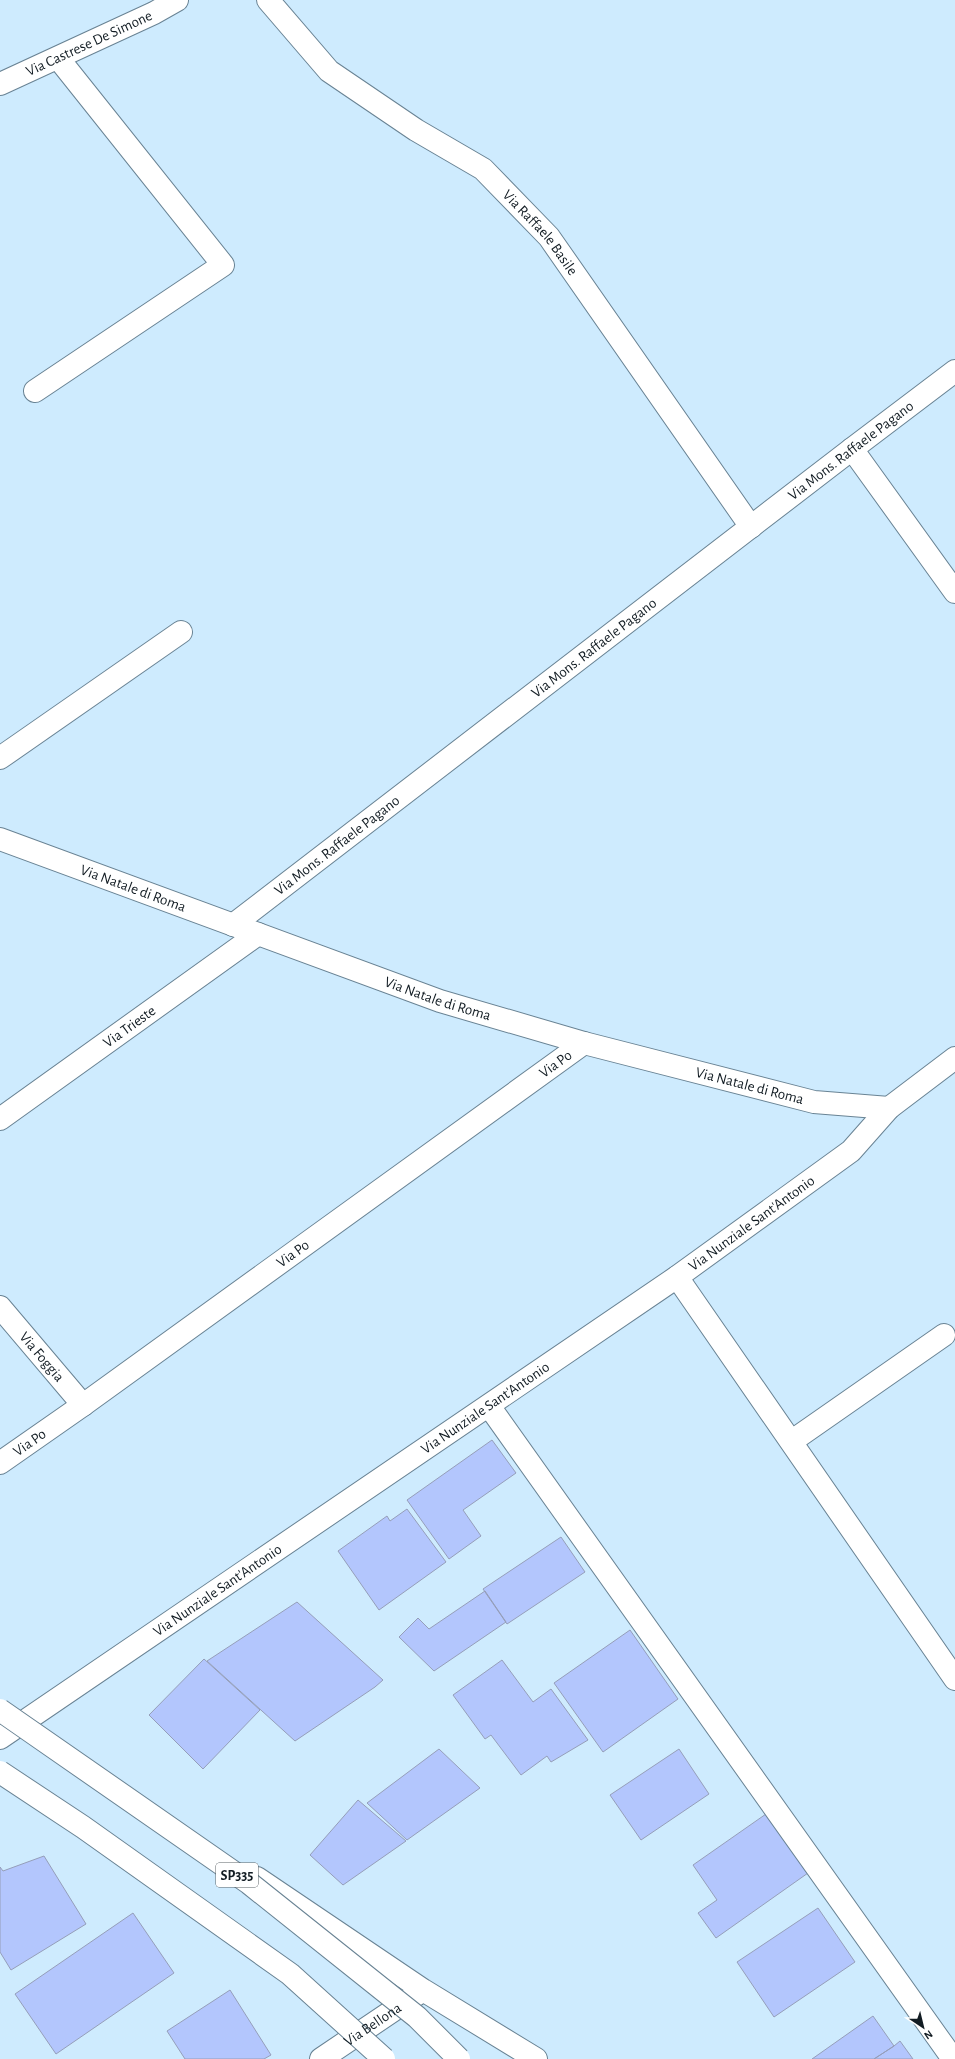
<svg xmlns="http://www.w3.org/2000/svg" width="955" height="2059" font-family="'Alegreya Sans',sans-serif">
	<style>
		.building { fill: #b3c6fd; stroke: #959eb9 }
		.lines { fill: none; stroke-linecap: round; stroke-linejoin: round }
		.street-casing { stroke: #698394; stroke-width: 24 }
		.secondary-casing { stroke: #698394; stroke-width: 24 }
		.street { stroke: #fff; stroke-width: 22 }
		.secondary { stroke: #fff; stroke-width: 22 }
		.highway-bridge-casing { stroke: #698394; stroke-width: 24; stroke-linecap: butt }
		.highway-bridge { stroke: #fff; stroke-width: 22 }
		.labels { text-anchor: middle; stroke-width: 3; stroke-linejoin: round; paint-order: stroke }
		.shield { fill: #fff; stroke: #596065; stroke-width: 1 }
		.shield-label { font-size: 14px; font-weight: bold; fill: #121c23 }
		.street-label { font-size: 15px; fill: #121c23; stroke: #fff }
	</style>
	<rect width="100%" height="100%" fill="#ceebfe"/>
	<path class="building" d="M492,1440L516,1473L463,1510L481,1536L449,1559L407,1500Z
		M407,1509L446,1562L379,1610L338,1551L387,1516L390,1521Z
		M561,1537L585,1572L507,1624L483,1589Z
		M485,1591L506,1622L434,1671L399,1637L418,1618L429,1629Z
		M297,1602L383,1680L375,1687L295,1741L207,1661Z
		M630,1630L678,1699L603,1752L554,1683Z
		M204,1659L260,1710L203,1769L149,1715Z
		M502,1660L533,1702L551,1689L588,1740L551,1762L547,1756L521,1775L491,1735L485,1739L453,1695Z
		M439,1749L480,1788L407,1840L367,1803Z
		M679,1749L709,1794L641,1840L610,1795Z
		M358,1800L406,1841L343,1885L310,1855Z
		M766,1814L808,1873L716,1938L698,1913L717,1900L693,1865Z
		M44,1856L86,1924L11,1970L0,1952V1867L3,1871Z
		M818,1908L855,1962L774,2017L737,1962Z
		M133,1913L174,1973L56,2054L15,1994Z
		M230,1990L271,2055L264,2059H185L167,2031Z
		M873,2016L894,2046L874,2059H812Z
		M900,2041L913,2059H874L894,2046Z"/>
	<g class="lines">
		<defs>
			<g id="street">
				<path id="s1" d="M268,0L329,71L416,130L483,169L549,237L751,527"/>
				<path d="M35,391L223,265L58,58"/>
				<path d="M852,449L955,592"/>
				<path d="M0,758L181,632"/>
				<path id="s2" d="M0,839L440,1001L584,1043L814,1102L889,1108"/>
				<path id="s3" d="M233,925L852,449L955,371"/>
				<path id="s4" d="M0,1119L258,934"/>
				<path d="M677,1277L955,1679"/>
				<path id="s5" d="M0,1307L83,1405"/>
				<path d="M489,1406L953,2059"/>
				<path d="M792,1441L944,1335"/>
				<path id="s6" d="M0,1463L83,1405L584,1043"/>
				<path id="s7" d="M0,1738L677,1277L851,1151L889,1108L955,1058"/>
				<path d="M257,1878L423,1990L536,2059"/>
				<path id="s8" d="M321,2059L416,1995"/>
			</g>
			<g id="secondary">
				<path id="s9" d="M0,84L154,13L177,0"/>
			</g>
		</defs>
		<use href="#street" class="street-casing"/>
		<use href="#secondary" class="secondary-casing"/>
		<use href="#street" class="street"/>
		<use href="#secondary" class="secondary"/>
		<defs>
			<path id="highway-bridge" d="M0,1710L249,1883L417,2017L459,2059
				M0,1772L83,1827L290,1974L384,2059"/>
		</defs>
		<use href="#highway-bridge" class="highway-bridge-casing"/>
		<use href="#highway-bridge" class="highway-bridge"/>
	</g>
	<g class="labels">
		<rect class="shield" x="216" y="1863" width="42" height="24" rx="3"/>
		<g class="shield-label">
			<text x="237" y="1880">SP335</text>
		</g>
		<g class="street-label">
			<text dy="5" stroke="none"><textPath href="#s9" startOffset="98">Via Castrese De Simone</textPath></text>
			<text dy="5" stroke="none"><textPath href="#s1" startOffset="362">Via Raffaele Basile</textPath></text>
			<text dy="5" stroke="none"><textPath href="#s3" startOffset="779">Via Mons. Raffaele Pagano</textPath></text>
			<text dy="5" stroke="none"><textPath href="#s3" startOffset="455">Via Mons. Raffaele Pagano</textPath></text>
			<text dy="5" stroke="none"><textPath href="#s3" startOffset="131">Via Mons. Raffaele Pagano</textPath></text>
			<text dy="5" stroke="none"><textPath href="#s2" startOffset="142">Via Natale di Roma</textPath></text>
			<text dy="5" stroke="none"><textPath href="#s2" startOffset="466">Via Natale di Roma</textPath></text>
			<text dy="5" stroke="none"><textPath href="#s4" startOffset="159">Via Trieste</textPath></text>
			<text dy="5" stroke="none"><textPath href="#s6" startOffset="684">Via Po</textPath></text>
			<text dy="5" stroke="none"><textPath href="#s2" startOffset="790">Via Natale di Roma</textPath></text>
			<text dy="5" stroke="none"><textPath href="#s7" startOffset="911">Via Nunziale Sant'Antonio</textPath></text>
			<text dy="5" stroke="none"><textPath href="#s6" startOffset="360">Via Po</textPath></text>
			<text dy="5" stroke="none"><textPath href="#s5" startOffset="65">Via Foggia</textPath></text>
			<text dy="5" stroke="none"><textPath href="#s7" startOffset="587">Via Nunziale Sant'Antonio</textPath></text>
			<text dy="5" stroke="none"><textPath href="#s6" startOffset="36">Via Po</textPath></text>
			<text dy="5" stroke="none"><textPath href="#s7" startOffset="263">Via Nunziale Sant'Antonio</textPath></text>
			<text dy="5" stroke="none"><textPath href="#s8" startOffset="62">Via Bellona</textPath></text>
		</g>
	</g>
	<g transform="translate(923 2027) rotate(145)" stroke="#ffffff" stroke-width="3" paint-order="stroke">
	<path d="M0-3L7 15L0 10L-7 15Z" fill="#121c23"/>
	<text y="-6" font-size="11" font-weight="bold" text-anchor="middle" fill="#121c23">N</text>
	</g>
</svg>
